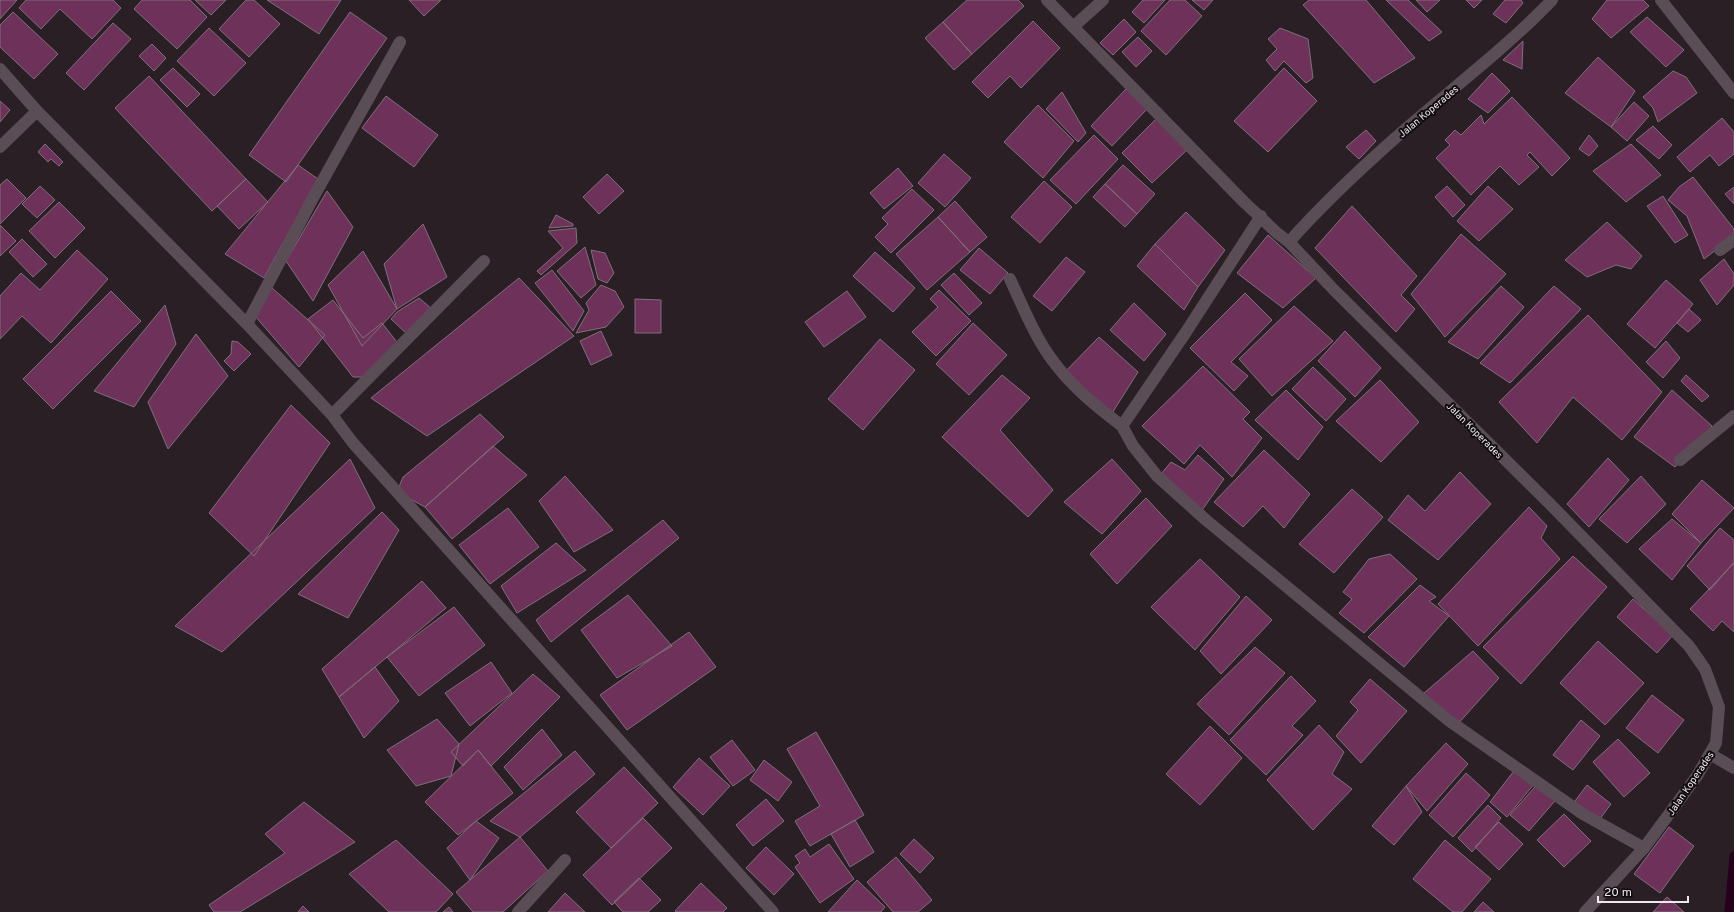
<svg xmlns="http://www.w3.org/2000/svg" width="1734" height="912" font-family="Overpass,sans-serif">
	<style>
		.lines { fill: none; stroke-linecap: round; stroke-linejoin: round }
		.stream { stroke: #27001c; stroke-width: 9 }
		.building { fill: #6e315a; stroke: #7e7079 }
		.minor { stroke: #5a4d55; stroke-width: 12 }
		.tertiary { stroke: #5a4d55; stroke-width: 12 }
		.labels { text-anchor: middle; stroke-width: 4; stroke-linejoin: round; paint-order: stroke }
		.street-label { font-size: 10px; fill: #efe7ec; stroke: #100b0e }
	</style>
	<rect width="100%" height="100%" fill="#2b1f26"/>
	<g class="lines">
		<path class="stream" d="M1729,912L1734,856"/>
	</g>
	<path class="building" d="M0,0H17L0,19Z
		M26,0H113L121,8L92,39L60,9L41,29L19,8Z
		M142,0H190L207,17L177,49L134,9Z
		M195,0H226L211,15Z
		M246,0H254L280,24L249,57L219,29Z
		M267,0H341L319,34Z
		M409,0H441L424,16Z
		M967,0H1018L1024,6L972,54L943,22Z
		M1143,0H1165L1144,23L1132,12Z
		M1170,0H1185L1202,16L1166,55L1141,31Z
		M1192,0H1213L1204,10Z
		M1309,0H1366L1415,58L1374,83L1303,5Z
		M1386,0H1408L1442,32L1429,41Z
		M1416,0H1440L1427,12Z
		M1466,0H1482L1474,8Z
		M1505,0H1521L1523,3L1506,23L1493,14Z
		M1607,0H1643L1649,6L1611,38L1592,19Z
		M13,12L58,54L34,79L0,47V25Z
		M350,12L387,38L286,182L249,155Z
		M1647,17L1684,50L1666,67L1630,32Z
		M1124,19L1136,32L1113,55L1100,43Z
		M1033,21L1060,48L1021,88L1010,76L988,98L972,82Z
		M943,22L972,54L954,70L925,38Z
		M113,23L131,39L84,90L66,73Z
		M209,28L246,63L214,96L177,61Z
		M1280,28L1308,39L1313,78L1306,83L1284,61L1275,71L1266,60L1277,49L1268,39Z
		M1138,37L1152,51L1136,67L1122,52Z
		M1523,41L1522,69L1503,60Z
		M152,44L166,58L154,71L139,56Z
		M1598,57L1635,91L1611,127L1565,93Z
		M173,68L200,94L187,107L160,80Z
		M1284,68L1317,101L1268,152L1234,121Z
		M1673,71L1686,77L1697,93L1658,122L1653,108L1643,97Z
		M1492,73L1510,91L1488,113L1468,99Z
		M149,76L246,179L212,211L115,108Z
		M1126,89L1147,109L1112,146L1091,126Z
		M1062,92L1086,133L1078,142L1046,109Z
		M386,96L438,135L414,167L362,128Z
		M1512,97L1570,158L1552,176L1530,152L1527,155L1539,167L1519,185L1500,166L1471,195L1436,158L1450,145L1445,140L1455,130L1461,135L1481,115L1484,124Z
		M0,101L10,110L0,122Z
		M1634,102L1649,116L1627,141L1611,127Z
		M1038,105L1074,141L1043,178L1004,142Z
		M1722,118L1734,132V154L1719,166L1710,155L1690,172L1677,157Z
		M1156,119L1187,150L1152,183L1122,153Z
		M1653,126L1672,145L1659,159L1636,140Z
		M1366,130L1376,141L1359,159L1346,147Z
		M1094,135L1118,159L1076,204L1050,180Z
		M1589,135L1598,146L1589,156L1579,149Z
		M45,144L63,162L59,166L51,159L48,162L38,152Z
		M1631,144L1661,175L1626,202L1593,171Z
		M944,154L971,178L945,207L918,183Z
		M298,165L318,179L264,278L225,254Z
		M1123,165L1155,194L1137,214L1105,184Z
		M898,168L913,186L884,209L870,193Z
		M607,174L624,191L599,214L583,197Z
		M1693,177L1734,229V236L1704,259L1687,216L1668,200L1679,187Z
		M7,179L26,198L0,224V185Z
		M246,179L268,202L239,229L217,206Z
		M1044,181L1072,207L1040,243L1011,217Z
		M1105,184L1137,214L1125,227L1093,197Z
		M40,186L55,200L37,218L22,204Z
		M1447,186L1465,205L1453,217L1435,197Z
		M1488,186L1513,209L1479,241L1457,221Z
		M1734,187V204L1725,194Z
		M912,189L934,210L891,253L875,237L888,224L882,218Z
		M327,191L353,227L313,301L286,261Z
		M1663,196L1688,235L1675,243L1647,206Z
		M955,201L987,237L970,252L938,217Z
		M59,202L85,228L55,258L29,231Z
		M1352,206L1417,276L1401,295L1415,309L1396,332L1315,248Z
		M1186,212L1225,250L1198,287L1155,244Z
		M556,215L573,224V226L549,228Z
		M938,217L970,252L927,290L896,254Z
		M1607,222L1642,256L1631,269L1616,265L1587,277L1565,260Z
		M423,224L447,277L397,309L384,264Z
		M0,225L16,241L0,256Z
		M576,228L577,243L541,275L537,271L563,248L548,231Z
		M1461,234L1506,274L1445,337L1411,294Z
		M1268,235L1316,278L1283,308L1237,273Z
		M22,239L47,264L33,277L9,252Z
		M1155,244L1198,287L1184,310L1137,266Z
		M585,247L596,285L581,298L557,271Z
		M979,248L1008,273L990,294L960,270Z
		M77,250L108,279L51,343L22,316L0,339V296L21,273L40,290Z
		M591,250L605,253L614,273L607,283L598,279Z
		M363,251L397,309L362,346L328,285Z
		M875,252L915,288L893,312L853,276Z
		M1066,257L1085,272L1052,311L1033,296Z
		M1724,259L1734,274V285L1717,305L1700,280Z
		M552,270L584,311L573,331L535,283Z
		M954,273L982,303L969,315L941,285Z
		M519,278L574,336L427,436L371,398Z
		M1666,280L1693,304L1655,348L1627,324Z
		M601,285L615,291L624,307L606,327L576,333L589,310L586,303Z
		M1501,286L1524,307L1478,359L1448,342Z
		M1554,286L1581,309L1510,383L1480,363Z
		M271,287L325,335L299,367L255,316Z
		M939,290L971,321L936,356L912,332L938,307L930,299Z
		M111,291L141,321L53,409L23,379Z
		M847,291L866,317L824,347L805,322Z
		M1245,293L1272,320L1231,362L1248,376L1234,391L1190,348Z
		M419,298L432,309L408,335L391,319L397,312Z
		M635,299L661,300V333H635Z
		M333,300L363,338L382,323L400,346L362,377H353L308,319Z
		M1134,303L1166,334L1144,361L1110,330Z
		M165,305L176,344L134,407L94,391Z
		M1294,306L1333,341L1272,396L1239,359Z
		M1689,309L1701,320L1688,332L1677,323Z
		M1588,315L1662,392L1622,440L1573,397L1537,443L1499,402Z
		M973,323L1007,355L969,395L936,364Z
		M601,331L612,355L591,365L580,341Z
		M1345,331L1381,368L1355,397L1318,361Z
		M196,334L228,376L168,449L148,402Z
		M1099,337L1138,372L1109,418L1060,377Z
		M880,339L915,370L863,430L828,399Z
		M232,341L238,342L251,354L234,371L224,361L231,354Z
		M1666,341L1680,358L1663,378L1646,362Z
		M1203,366L1250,412L1243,419L1262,438L1232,477L1200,445L1184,464L1142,426Z
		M1313,367L1346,399L1326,421L1292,389Z
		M1002,375L1030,398L1000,430L1053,490L1028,517L942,437Z
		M1686,375L1709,396L1702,402L1681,381Z
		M1380,380L1419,422L1381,462L1336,421Z
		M1286,390L1323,427L1298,460L1255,420Z
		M1672,390L1712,426L1675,467L1634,437Z
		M291,405L330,443L254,556L209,513Z
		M480,414L504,437L425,507L397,492L403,477Z
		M493,446L527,475L452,539L425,507Z
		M1264,450L1310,494L1284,528L1263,506L1243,527L1214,502Z
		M1198,455L1224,479L1200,513L1156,480L1171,462L1185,470Z
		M1608,458L1629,480L1589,527L1567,504Z
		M350,459L375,508L222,652L175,626Z
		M1112,459L1141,491L1102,534L1064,502Z
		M1460,472L1491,504L1438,560L1388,520L1408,495L1425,511Z
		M565,476L613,530L574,552L539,501Z
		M1641,476L1666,504L1627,543L1599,519Z
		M1702,480L1734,508L1701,543L1672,514Z
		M1352,489L1383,517L1334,573L1299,544Z
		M1146,498L1172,526L1117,584L1090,554Z
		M1529,507L1547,526L1541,538L1560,559L1478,646L1438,604Z
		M508,508L539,547L490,584L459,545Z
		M382,512L399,530L348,618L298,594Z
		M1672,519L1701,543L1672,580L1639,549Z
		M663,520L679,538L551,642L536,620Z
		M1720,528L1734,540V562L1710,590L1687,566Z
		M556,543L586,570L517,613L501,586Z
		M1390,554L1417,579L1364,633L1339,613L1352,599L1343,592L1369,559Z
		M1573,556L1607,587L1521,684L1483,647Z
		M1200,559L1240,597L1195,650L1151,607Z
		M1734,563V632L1722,621L1713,631L1690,609Z
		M422,581L446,608L339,697L322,669Z
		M1420,585L1436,597L1429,601L1449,616L1404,667L1368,637Z
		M628,595L672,646L617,678L581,630Z
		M1246,596L1272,620L1221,674L1200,651Z
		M1633,599L1673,635L1657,653L1617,617Z
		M454,607L485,645L419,696L387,657Z
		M689,632L716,667L627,730L600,695Z
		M1598,641L1644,683L1605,725L1560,683Z
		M1255,647L1285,673L1229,735L1197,704Z
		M1473,651L1499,678L1456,726L1423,694Z
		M491,662L512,693L470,726L445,693Z
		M375,667L399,701L364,738L339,697Z
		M533,674L560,697L491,766L478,750L463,766L451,752Z
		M1291,676L1316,701L1292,726L1303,735L1266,775L1230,740Z
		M1370,679L1407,711L1361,763L1336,736L1358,710L1350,702Z
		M1652,695L1684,720L1658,753L1626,728Z
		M437,719L459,744L451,776L416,786L387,750Z
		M1581,720L1600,736L1573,770L1553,755Z
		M1319,725L1344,752L1332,774L1352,789L1313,830L1267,780Z
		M1210,726L1242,758L1200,805L1166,774Z
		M542,729L562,755L523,790L504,767Z
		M816,732L864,815L810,846L795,821L820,806L787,749Z
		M1618,739L1650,773L1624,797L1593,762Z
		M732,740L755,770L733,786L710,757Z
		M1446,743L1468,764L1427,811L1406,786Z
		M478,750L513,793L458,835L425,802Z
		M575,751L595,774L520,837L490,821Z
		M699,758L730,786L703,815L673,787Z
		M764,760L792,782L778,801L750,780Z
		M624,767L658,803L611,848L576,812Z
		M1517,767L1534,784L1507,817L1490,802Z
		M1466,773L1490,795L1453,837L1429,815Z
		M1542,779L1560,795L1529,831L1510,815Z
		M1587,785L1611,804L1596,824L1572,805Z
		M1406,786L1422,812L1394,845L1372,826Z
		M766,799L784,821L753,846L736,825Z
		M304,802L355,842L240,912H214L209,905L285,853L265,834Z
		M1488,805L1501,818L1472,852L1458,838Z
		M1564,814L1591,841L1564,867L1537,840Z
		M643,818L672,848L612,905L583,875Z
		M855,820L874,852L850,867L831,834Z
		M476,821L499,838L470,880L447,848Z
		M1499,822L1523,844L1499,870L1475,847Z
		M1669,827L1694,846L1660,893L1634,874Z
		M520,837L548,871L503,912H473L456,892Z
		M914,839L934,858L920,873L900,854Z
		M396,840L453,894L436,912H389L349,874Z
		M1445,840L1491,879L1462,912H1453L1413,879Z
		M829,844L854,879L820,903L795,867L800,863L795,856L805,849L810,857Z
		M766,847L794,874L774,895L746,868Z
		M896,857L932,900L918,912H893L867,882Z
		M639,878L661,900L648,912H623L614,902Z
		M857,880L885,907L881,912H828Z
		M701,883L727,908L723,912H676L675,911Z
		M565,893L585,912H548Z
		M1667,897L1684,912H1653Z
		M1483,902L1494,912H1474Z
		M303,906L309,912H298Z
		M449,907L453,912H443Z"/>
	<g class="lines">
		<path class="minor" d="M1047,0L1244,202L1277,233L1289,242
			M1661,0L1734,93
			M1073,27L1103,0
			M0,69L37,111L247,324L332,415L353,443L397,492L773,912
			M0,147L37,111
			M1261,216L1186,332L1122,426L1133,446L1157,476L1206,520L1448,720L1583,814L1644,848
			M1720,250L1734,240
			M1010,279C1022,305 1036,339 1053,361C1072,387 1096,406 1122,426
			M247,324L314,196L400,42
			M332,415L484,261
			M1680,460L1734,416
			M1710,754L1734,768
			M518,912L565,860"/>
		<path class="tertiary" d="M1552,0C1503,51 1446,93 1393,140C1357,172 1321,206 1289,242L1334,290L1550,504L1689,646L1705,669L1719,707L1716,743L1697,776L1644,848L1585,912"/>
	</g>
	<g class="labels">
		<g class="street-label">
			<text transform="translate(1428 111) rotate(-40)" y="4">Jalan Koperades</text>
			<text transform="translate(1475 430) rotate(45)" y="4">Jalan Koperades</text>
			<text transform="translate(1690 783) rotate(-56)" y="4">Jalan Koperades</text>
		</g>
	</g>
	<path d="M1598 896v6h90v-6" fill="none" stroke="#efe7ec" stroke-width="2"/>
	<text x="1604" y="896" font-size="12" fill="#efe7ec" stroke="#100b0e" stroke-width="3" paint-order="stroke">20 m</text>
</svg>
